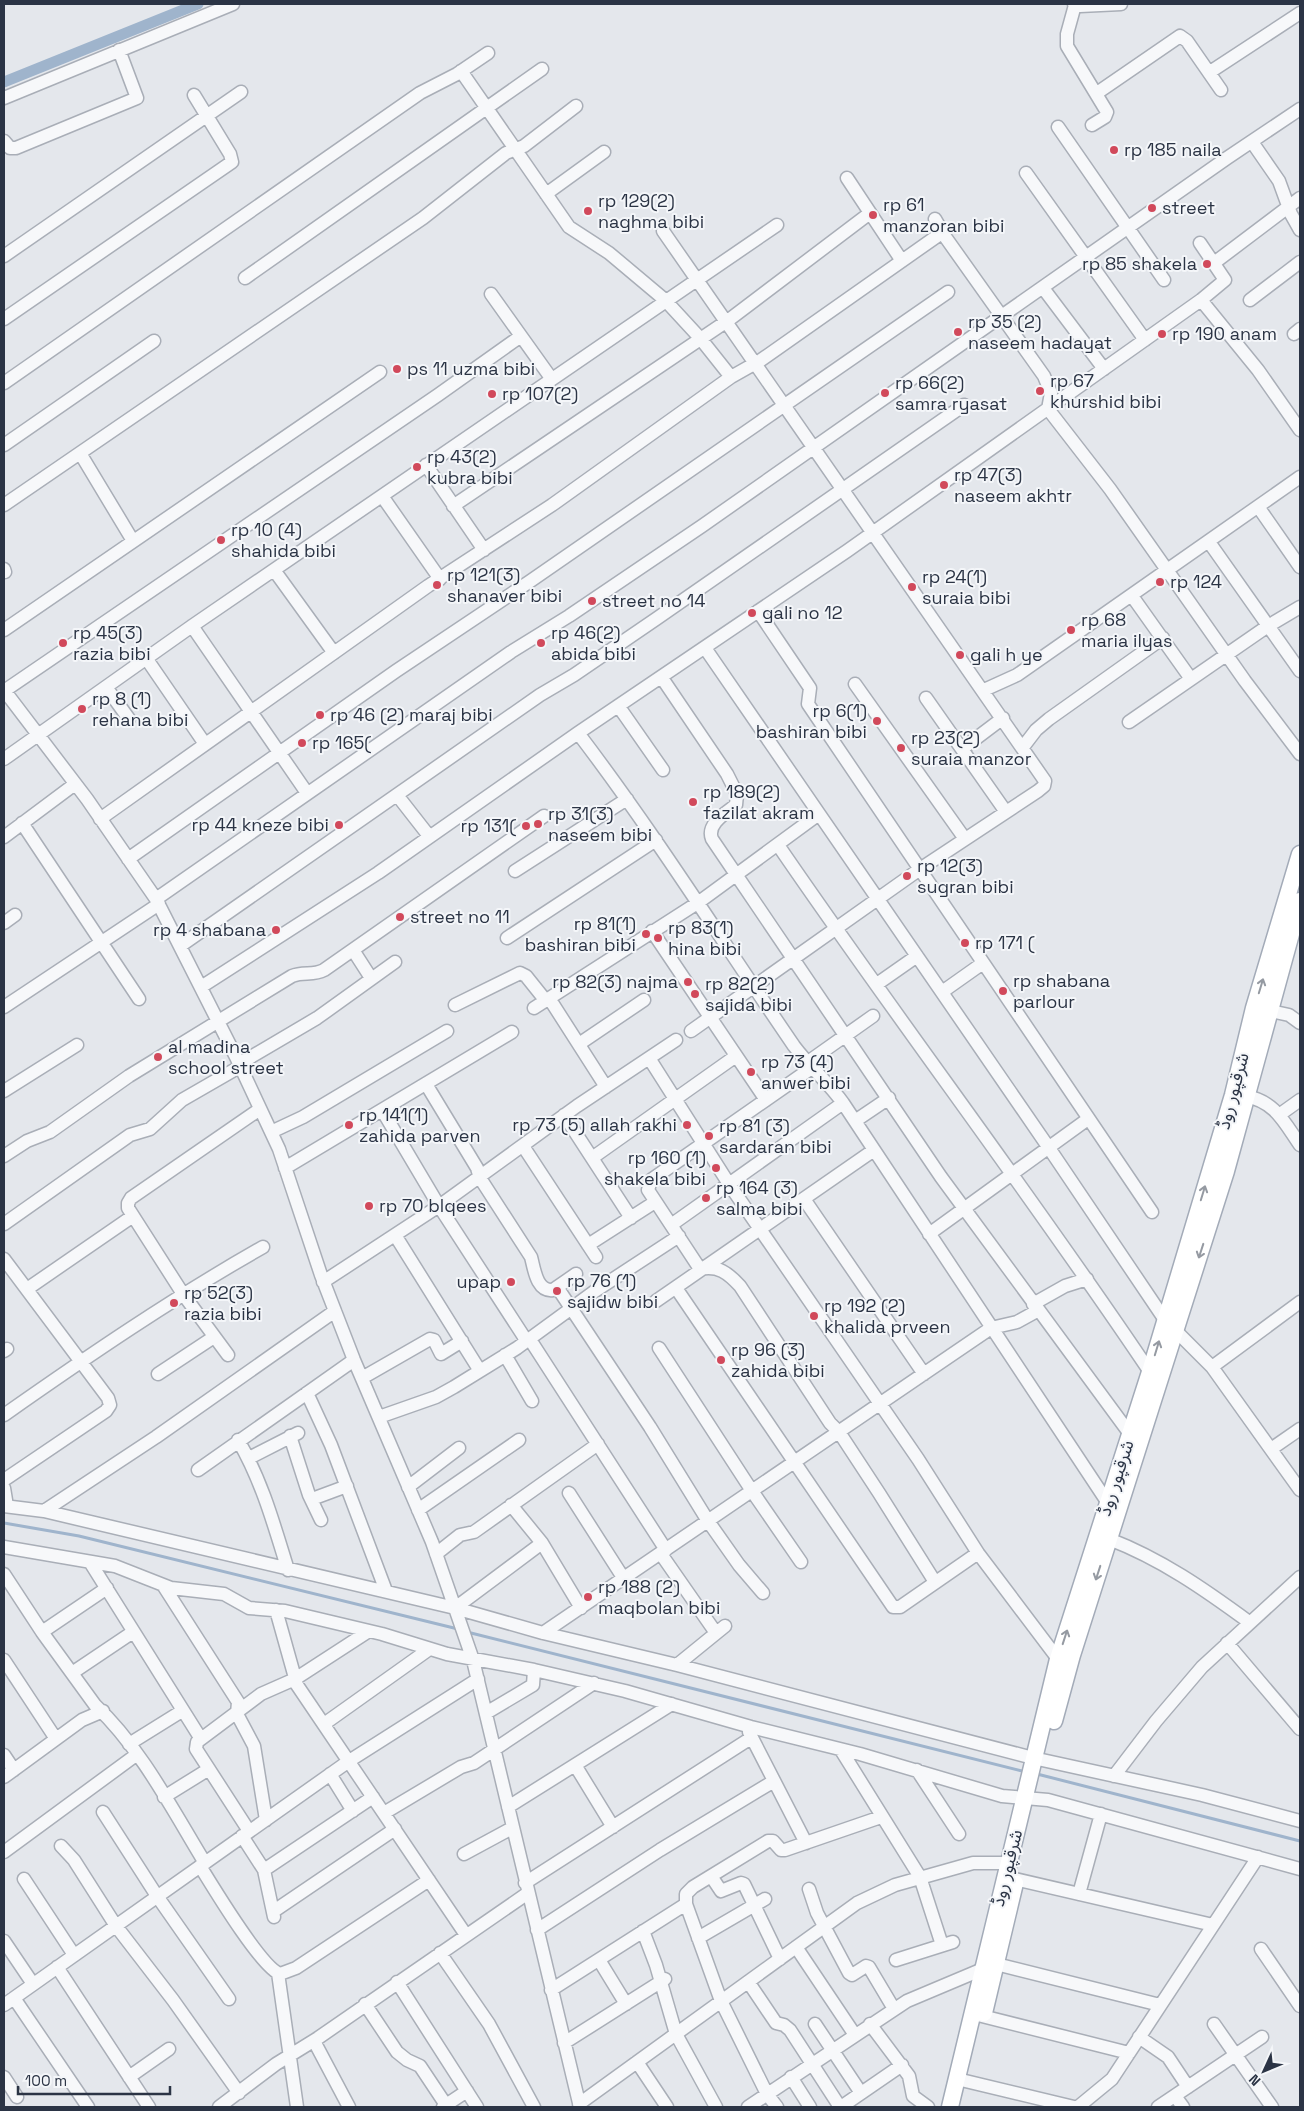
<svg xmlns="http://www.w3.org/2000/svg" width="1304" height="2111" font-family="'Space Grotesk','Noto Sans Arabic',sans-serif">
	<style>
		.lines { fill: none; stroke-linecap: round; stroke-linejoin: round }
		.stream { stroke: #9fb4cc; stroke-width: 3 }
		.canal { stroke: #9fb4cc; stroke-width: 11 }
		.minor-casing { stroke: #a9aeb7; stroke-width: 15 }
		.major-casing { stroke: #a3abb8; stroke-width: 19 }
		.minor { stroke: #f7f8fa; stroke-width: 12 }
		.major { stroke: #fff; stroke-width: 16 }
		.oneway { stroke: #959aa2 }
		.poi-dot { fill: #d1495b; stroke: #f4f6f9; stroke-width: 2 }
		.labels { text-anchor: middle; stroke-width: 4; stroke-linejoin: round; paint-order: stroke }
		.poi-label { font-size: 18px; fill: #2b3445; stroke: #f4f6f9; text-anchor: start }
		.street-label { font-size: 18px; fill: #2b3445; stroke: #f4f6f9 }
	</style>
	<rect width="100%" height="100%" fill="#e4e7ec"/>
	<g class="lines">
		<path class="stream" d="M4,1523L79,1536L458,1629
			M467,1632L1026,1772
			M1037,1774L1300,1841"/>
		<path class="canal" d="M4,82L198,4"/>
		<defs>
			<path id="minor" d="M1074,4L1080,6L1121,4
				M1075,5L1067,34V46L1107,112L1105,117L1092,125
				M461,71L569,227L609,253L665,300L700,338L731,377
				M1210,72L1300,13
				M1097,93L1180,36L1187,41L1221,90
				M4,98L233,4
				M1058,127L1164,280
				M4,141L10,148H16L137,98L119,50
				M1252,142L1279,181L1291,214L1300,230
				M1026,173L1145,340
				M847,178L902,261
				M546,194L604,152
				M935,219L946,238L1044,376L1051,393L1048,409L1110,489L1245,681L1300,754
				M663,231L1045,781L1044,786L1038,791L920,869L691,1031
				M4,256L241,92
				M1214,263L1300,198
				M245,278L542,69
				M1043,288L1104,369
				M491,294L551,378
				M1201,300L1258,370L1300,430
				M1250,300L1300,262
				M4,319L232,162L230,154L194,95
				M1294,334L1300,329
				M4,383L420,93L457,74L488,53
				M4,445L154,341
				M80,453L133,541
				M426,465L484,550
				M382,496L440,579
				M4,505L423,218L506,153L524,146L576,106
				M453,506L730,319L870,213
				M1259,508L1300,567
				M1209,542L1300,671
				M4,569L5,572
				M274,570L334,653
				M1132,596L1191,679
				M758,611L810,688L808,704L1152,1212
				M192,626L307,793
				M4,630L380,372
				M705,648L1049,1148L1165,1320L1212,1367L1300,1490
				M146,658L205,744
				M662,678L727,774L737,794L736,805C726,813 706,824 712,839L941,1177L1130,1434
				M855,684L965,839
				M106,687L129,719
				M4,690L87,799L156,899L236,1057L279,1149L321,1275L354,1360L432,1542L473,1660L580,2107
				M984,690L1017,675L1300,477
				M4,691L438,395L521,336
				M926,698L1006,812
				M619,707L663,770
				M1129,722L1268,626L1300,607
				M578,733C655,834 722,941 794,1046C809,1066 829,1083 843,1103L1108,1503
				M1023,747L1036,730L1049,719L1163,638
				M962,749L1003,718
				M4,759L192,626L777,225
				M397,795L429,836
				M100,819L428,586L552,505L731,377L761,360L943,232
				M22,823L139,999
				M4,837L75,784
				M778,845C899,1022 1030,1193 1150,1372
				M128,859L396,671L529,582L948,292
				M515,871L627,799
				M156,899L511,652L569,616L702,526L1227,158L1300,109
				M4,923L15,915
				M652,931L766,1100
				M507,938L656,840
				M180,946L540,695L574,675L656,619L964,405
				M353,950L371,978
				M877,984L917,956
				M201,987L378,873L578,733L847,551L1201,300L1225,280L1200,243
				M942,992L983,963
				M549,998L606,1087
				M455,1005L520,973L526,976L546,1001
				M4,1007L159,904
				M534,1008L699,902L819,814
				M1261,1009L1289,1015L1300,1023
				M579,1044L644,1000
				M649,1058L729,1184L918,1459L978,1553L1058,1659
				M808,1062L873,1016
				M239,1064L317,1018L395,962
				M813,1067L651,1180L648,1190L700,1269C718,1265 728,1273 740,1286L830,1423L839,1432L879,1493L935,1582
				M426,1084L477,1168L480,1178L531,1257C534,1267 536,1292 553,1290L576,1274
				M4,1091L77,1045
				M1245,1096C1275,1101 1284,1122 1300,1145
				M382,1110L439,1206L526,1340
				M564,1115L631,1218
				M1279,1115L1300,1100
				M855,1121L889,1098
				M271,1132L303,1117L447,1031
				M523,1146L596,1257
				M4,1156L27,1141L50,1132L129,1076L292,976C303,971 313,976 324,970L544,816
				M592,1158L736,1056
				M285,1168L512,1032
				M804,1199L924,1374
				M4,1224L130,1135L150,1129L182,1100L241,1066
				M671,1225L843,1103
				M929,1234L1088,1119
				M395,1235L480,1371
				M588,1245L655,1202
				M4,1259L108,1398L110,1405L106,1411L4,1480
				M323,1282L439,1206L577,1106L676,1040
				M557,1287L650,1427L708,1521L739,1565L763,1593
				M676,1288L893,1607H900L978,1553
				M27,1289L133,1216
				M656,1301L874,1150
				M1033,1304L1065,1286L1087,1279
				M529,1338L666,1550
				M659,1348L752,1491L801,1562
				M4,1351L7,1349
				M228,1355L183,1294L128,1208V1203L131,1198L260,1109
				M505,1355L532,1401
				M1212,1367L1300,1302
				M158,1374L214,1337
				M362,1378L430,1339L434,1340L441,1354L462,1341
				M307,1393L331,1445L386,1591
				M4,1415C88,1356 173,1298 263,1247
				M379,1417L436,1397L454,1387L517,1348L595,1291L679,1236
				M290,1436L309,1495L321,1520
				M238,1440C262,1481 274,1525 288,1570
				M1271,1449L1300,1429
				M249,1458L298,1433
				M198,1470L354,1360
				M408,1487L459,1448
				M4,1488L7,1506
				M569,1493L624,1579
				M312,1499L347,1486
				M511,1505L542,1543L581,1608
				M4,1506L44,1511L455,1608L543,1633L677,1665L1033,1758L1202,1795L1300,1821
				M418,1510L519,1440
				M44,1511L156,1437L335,1311
				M1109,1539C1161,1559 1204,1589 1249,1622
				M4,1547L115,1566L171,1588L224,1594L249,1608L285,1611L382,1634L447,1654L534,1670L625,1691L751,1727L860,1754L1002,1796L1048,1800L1300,1869
				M436,1554L460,1535L474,1532L598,1444
				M661,1554L716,1633
				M90,1562L201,1739
				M4,1574L42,1632L95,1705C141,1748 172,1809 205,1863
				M163,1585L238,1702L237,1714L254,1746L266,1820
				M455,1608L542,1543
				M276,1610L297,1685L466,1935
				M42,1632L107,1588
				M543,1633L991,1328L1017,1322L1037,1311
				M1227,1643L1300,1729
				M4,1660L56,1739
				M677,1665L725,1626
				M72,1673L133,1632
				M486,1713L533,1685L534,1670
				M324,1724L428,1650
				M749,1732L806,1843
				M129,1744L182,1711
				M841,1750L920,1877L942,1945
				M4,1755L14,1770
				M575,1765L613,1827
				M917,1770L959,1834
				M330,1774L353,1811
				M1114,1776L1156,1721L1202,1667L1300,1577
				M4,1777L82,1720L103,1711
				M164,1797L209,1769
				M508,1807L672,1704
				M103,1812L157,1896L229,1999
				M384,1813L461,1767L474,1763L594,1683
				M249,1831L196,1749L197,1742L261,1694L295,1679L369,1631
				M242,1836L264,1870L274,1917
				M61,1846L74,1860L116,1926L173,2000L239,2093
				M4,1852L136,1755
				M464,1854L512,1828
				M200,1866C213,1887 261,1967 280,1974L296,1968L429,1880
				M264,1870L373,1797
				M711,1876L721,1891L741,1883L744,1884L780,1959
				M1006,1877L1213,1925
				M24,1879L74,1955
				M525,1883L751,1738
				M809,1889L817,1913L849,1973L852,1975L866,1966L869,1967L894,2009
				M1079,1894L1101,1814
				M274,1911L395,1829
				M537,1930L660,1850L774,1781
				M643,1931L656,1965L676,2034L716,2107
				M698,1938L765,1899
				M4,1941L33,1984
				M796,1947L855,2035
				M1261,1949L1300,2006
				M440,1953L489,2024L534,2107
				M599,1960L626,2004
				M896,1960L953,1942
				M988,1962L1160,2005
				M57,1967L149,2107
				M278,1973L297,2107
				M397,1982L477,2107
				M749,1983L776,2023L784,2025L790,2030L840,2107
				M551,1990L686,1904
				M14,1998L88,2107
				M365,2004L397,2052L407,2060L420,2066L446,2105
				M4,2005L349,1761L478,1679
				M974,2014L1129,2053
				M815,2024L861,2093
				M870,2024L909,2076L913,2096L928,2107
				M1214,2024L1272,2107
				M1139,2037L1168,2057L1188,2087
				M314,2041L349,2107
				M564,2043L665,1979
				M637,2062L667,2107
				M4,2077L17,2097
				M129,2077L169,2049
				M791,2077L810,2107
				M957,2079L1074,2107
				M1175,2096L1183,2107
				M579,2104L857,1903L895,1885L973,1863H1008
				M219,2107L276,2064L318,2038L528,1893
				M443,2107L467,2091
				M748,2107L907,2001L983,1969
				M777,2107L767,2094L721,2001L686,1904V1894L693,1887L768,1841H773L781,1850H785L881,1817
				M841,2107L902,2065
				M1078,2107L1112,2079L1258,1857
				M1158,2107L1262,2037"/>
			<path id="major" d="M1054,1721L1072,1655L1226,1171L1300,901
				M984,2013L1015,1883
				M950,2107L1058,1659L1150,1372L1233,1095L1254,1008L1300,854"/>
		</defs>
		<use href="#minor" class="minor-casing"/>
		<use href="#major" class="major-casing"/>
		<use href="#minor" class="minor"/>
		<use href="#major" class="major"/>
	</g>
	<defs><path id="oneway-shaft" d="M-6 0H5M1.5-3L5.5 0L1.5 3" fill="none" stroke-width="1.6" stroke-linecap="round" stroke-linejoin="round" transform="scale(1.25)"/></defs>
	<g class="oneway">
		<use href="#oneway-shaft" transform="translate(1261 986) rotate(-73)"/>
		<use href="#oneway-shaft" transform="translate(1203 1193) rotate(-73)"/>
		<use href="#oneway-shaft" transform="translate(1201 1251) rotate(108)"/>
		<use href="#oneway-shaft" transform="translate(1157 1348) rotate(-73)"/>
		<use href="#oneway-shaft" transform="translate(1098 1573) rotate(108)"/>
		<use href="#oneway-shaft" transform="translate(1065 1637) rotate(-72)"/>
	</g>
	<g class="poi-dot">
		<circle cx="1114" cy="150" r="5"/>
		<circle cx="1152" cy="208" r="5"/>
		<circle cx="588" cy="211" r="5"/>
		<circle cx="873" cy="215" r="5"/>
		<circle cx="1207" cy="264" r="5"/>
		<circle cx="958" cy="332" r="5"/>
		<circle cx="1162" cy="334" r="5"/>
		<circle cx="397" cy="369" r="5"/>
		<circle cx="1040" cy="391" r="5"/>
		<circle cx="885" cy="393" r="5"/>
		<circle cx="492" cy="394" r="5"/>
		<circle cx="417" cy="467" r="5"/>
		<circle cx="944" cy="485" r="5"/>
		<circle cx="221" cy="540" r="5"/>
		<circle cx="1160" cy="582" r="5"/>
		<circle cx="437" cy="585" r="5"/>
		<circle cx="912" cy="587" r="5"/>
		<circle cx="592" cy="601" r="5"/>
		<circle cx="752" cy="613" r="5"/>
		<circle cx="1071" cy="630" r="5"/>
		<circle cx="63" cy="643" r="5"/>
		<circle cx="541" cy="643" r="5"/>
		<circle cx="960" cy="655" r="5"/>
		<circle cx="82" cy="709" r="5"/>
		<circle cx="320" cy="715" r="5"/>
		<circle cx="877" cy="721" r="5"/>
		<circle cx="302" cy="743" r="5"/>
		<circle cx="901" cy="748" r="5"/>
		<circle cx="693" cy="802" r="5"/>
		<circle cx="538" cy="824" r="5"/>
		<circle cx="339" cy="825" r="5"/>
		<circle cx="526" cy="826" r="5"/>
		<circle cx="907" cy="876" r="5"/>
		<circle cx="400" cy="917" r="5"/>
		<circle cx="276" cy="930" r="5"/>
		<circle cx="646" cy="934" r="5"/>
		<circle cx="658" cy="938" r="5"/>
		<circle cx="965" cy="943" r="5"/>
		<circle cx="688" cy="982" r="5"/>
		<circle cx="1003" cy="991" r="5"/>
		<circle cx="695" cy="994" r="5"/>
		<circle cx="158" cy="1057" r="5"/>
		<circle cx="751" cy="1072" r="5"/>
		<circle cx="349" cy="1125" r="5"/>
		<circle cx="687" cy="1125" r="5"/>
		<circle cx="709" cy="1136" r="5"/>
		<circle cx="716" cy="1168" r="5"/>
		<circle cx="706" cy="1198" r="5"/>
		<circle cx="369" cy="1206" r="5"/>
		<circle cx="511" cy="1282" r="5"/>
		<circle cx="557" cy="1291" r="5"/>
		<circle cx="174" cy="1303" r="5"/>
		<circle cx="814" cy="1316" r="5"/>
		<circle cx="721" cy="1360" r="5"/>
		<circle cx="588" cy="1597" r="5"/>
	</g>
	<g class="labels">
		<g class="poi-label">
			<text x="1124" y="156">rp 185 naila</text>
			<text x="598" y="207">rp 129(2)<tspan x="598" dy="21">naghma bibi</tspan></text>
			<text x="883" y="211">rp 61<tspan x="883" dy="21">manzoran bibi</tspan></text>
			<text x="1162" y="214">street</text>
			<text x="1197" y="270" text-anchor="end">rp 85 shakela</text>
			<text x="968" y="328">rp 35 (2)<tspan x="968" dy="21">naseem hadayat</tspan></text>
			<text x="1172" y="340">rp 190 anam</text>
			<text x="407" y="375">ps 11 uzma bibi</text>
			<text x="1050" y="387">rp 67<tspan x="1050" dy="21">khurshid bibi</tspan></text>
			<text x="895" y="389">rp 66(2)<tspan x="895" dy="21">samra ryasat</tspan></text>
			<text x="502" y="400">rp 107(2)</text>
			<text x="427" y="463">rp 43(2)<tspan x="427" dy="21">kubra bibi</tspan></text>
			<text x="954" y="481">rp 47(3)<tspan x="954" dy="21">naseem akhtr</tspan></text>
			<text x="231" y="536">rp 10 (4)<tspan x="231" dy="21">shahida bibi</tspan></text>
			<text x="447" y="581">rp 121(3)<tspan x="447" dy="21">shanaver bibi</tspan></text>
			<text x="922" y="583">rp 24(1)<tspan x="922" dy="21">suraia bibi</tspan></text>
			<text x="1170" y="588">rp 124</text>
			<text x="602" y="607">street no 14</text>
			<text x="762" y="619">gali no 12</text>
			<text x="1081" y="626">rp 68<tspan x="1081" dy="21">maria ilyas</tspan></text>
			<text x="73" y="639">rp 45(3)<tspan x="73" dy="21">razia bibi</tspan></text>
			<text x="551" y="639">rp 46(2)<tspan x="551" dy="21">abida bibi</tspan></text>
			<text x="970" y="661">gali h ye</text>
			<text x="92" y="705">rp 8 (1)<tspan x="92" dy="21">rehana bibi</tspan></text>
			<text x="867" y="717" text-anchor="end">rp 6(1)<tspan x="867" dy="21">bashiran bibi</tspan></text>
			<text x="330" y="721">rp 46 (2) maraj bibi</text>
			<text x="911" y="744">rp 23(2)<tspan x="911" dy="21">suraia manzor</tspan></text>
			<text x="312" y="749">rp 165(</text>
			<text x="703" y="798">rp 189(2)<tspan x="703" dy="21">fazilat akram</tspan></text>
			<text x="548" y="820">rp 31(3)<tspan x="548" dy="21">naseem bibi</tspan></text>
			<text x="329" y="831" text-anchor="end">rp 44 kneze bibi</text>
			<text x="516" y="832" text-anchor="end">rp 131(</text>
			<text x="917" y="872">rp 12(3)<tspan x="917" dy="21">sugran bibi</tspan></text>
			<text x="410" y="923">street no 11</text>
			<text x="636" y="930" text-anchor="end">rp 81(1)<tspan x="636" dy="21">bashiran bibi</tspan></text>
			<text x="668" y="934">rp 83(1)<tspan x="668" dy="21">hina bibi</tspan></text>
			<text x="266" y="936" text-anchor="end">rp 4 shabana</text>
			<text x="975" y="949">rp 171 (</text>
			<text x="1013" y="987">rp shabana<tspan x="1013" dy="21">parlour</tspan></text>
			<text x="678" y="988" text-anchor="end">rp 82(3) najma</text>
			<text x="705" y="990">rp 82(2)<tspan x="705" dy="21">sajida bibi</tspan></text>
			<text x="168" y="1053">al madina<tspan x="168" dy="21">school street</tspan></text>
			<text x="761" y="1068">rp 73 (4)<tspan x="761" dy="21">anwer bibi</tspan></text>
			<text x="359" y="1121">rp 141(1)<tspan x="359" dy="21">zahida parven</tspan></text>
			<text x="677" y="1131" text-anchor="end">rp 73 (5) allah rakhi</text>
			<text x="719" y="1132">rp 81 (3)<tspan x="719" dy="21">sardaran bibi</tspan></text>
			<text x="706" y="1164" text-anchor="end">rp 160 (1)<tspan x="706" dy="21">shakela bibi</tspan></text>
			<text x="716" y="1194">rp 164 (3)<tspan x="716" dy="21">salma bibi</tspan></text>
			<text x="379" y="1212">rp 70 blqees</text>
			<text x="567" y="1287">rp 76 (1)<tspan x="567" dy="21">sajidw bibi</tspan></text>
			<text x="501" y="1288" text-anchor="end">upap</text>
			<text x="184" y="1299">rp 52(3)<tspan x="184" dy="21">razia bibi</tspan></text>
			<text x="824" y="1312">rp 192 (2)<tspan x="824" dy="21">khalida prveen</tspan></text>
			<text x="731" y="1356">rp 96 (3)<tspan x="731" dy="21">zahida bibi</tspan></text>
			<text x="598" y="1593">rp 188 (2)<tspan x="598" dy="21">maqbolan bibi</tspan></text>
		</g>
		<g class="street-label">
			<text transform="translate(1233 1091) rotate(-75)" y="6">شرقپور روڈ</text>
			<text transform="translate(1116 1478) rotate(-72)" y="6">شرقپور روڈ</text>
			<text transform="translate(1007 1868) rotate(-76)" y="6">شرقپور روڈ</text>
		</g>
	</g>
	<rect width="1304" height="2111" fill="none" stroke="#2b3445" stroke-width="10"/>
	<g transform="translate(1264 2071) rotate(226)" stroke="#f4f6f9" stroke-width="4" paint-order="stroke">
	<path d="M0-4L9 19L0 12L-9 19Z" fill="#2b3445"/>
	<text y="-8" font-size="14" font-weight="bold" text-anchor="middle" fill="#2b3445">N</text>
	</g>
	<path d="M18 2086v8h152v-8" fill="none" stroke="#2b3445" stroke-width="2.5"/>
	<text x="25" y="2086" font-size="15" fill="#2b3445" stroke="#f4f6f9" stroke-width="4" paint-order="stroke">100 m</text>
</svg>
